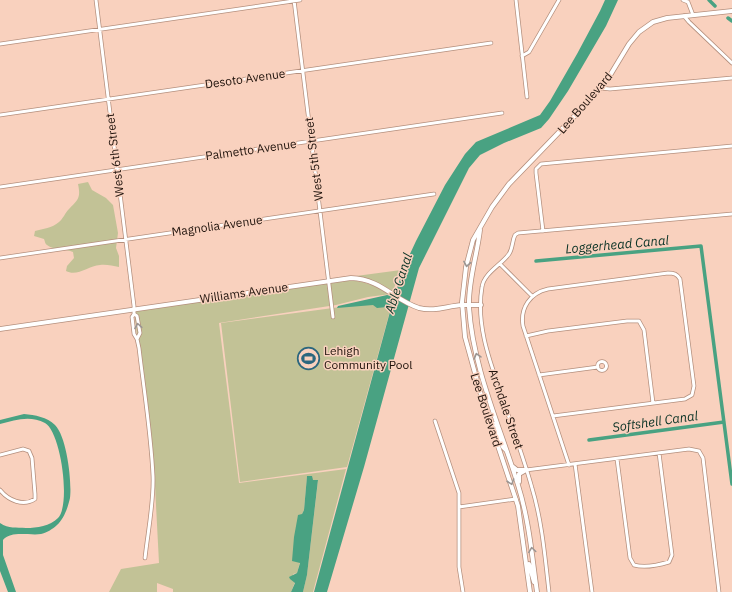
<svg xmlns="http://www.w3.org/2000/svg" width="732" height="592" font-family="'IBM Plex Sans',sans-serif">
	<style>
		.green { fill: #c2c296 }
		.water { fill: #49a282 }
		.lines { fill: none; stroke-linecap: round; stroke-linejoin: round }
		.canal { stroke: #49a282; stroke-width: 3.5 }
		.street-casing { stroke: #b48f7d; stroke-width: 4.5 }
		.secondary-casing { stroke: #b48f7d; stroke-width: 5.5 }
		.street { stroke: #fff; stroke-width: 3 }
		.secondary { stroke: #fff; stroke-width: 4 }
		.oneway { stroke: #9b9592 }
		.labels { text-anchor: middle; stroke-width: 3; stroke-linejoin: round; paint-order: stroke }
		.street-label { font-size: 12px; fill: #20130c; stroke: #f9d1be }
		.poi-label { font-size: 12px; fill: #20130c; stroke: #f9d1be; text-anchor: start }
		.water-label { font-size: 13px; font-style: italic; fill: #093225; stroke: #f9d1be }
	</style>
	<rect width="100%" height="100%" fill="#f9d1be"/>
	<path class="green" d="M88,182L92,190L106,198L113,205L118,233L116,248L119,256V267C113,266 106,264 100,265C88,266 77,277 66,271L67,266L74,258L73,252C66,249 52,250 47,245C45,244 45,241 44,239L34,236L35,231C43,229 52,228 59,222C63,219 65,213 69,209C78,200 81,198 78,184Z
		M401,270L393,291L376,282L356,276Z
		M343,280C363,280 373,285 391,294L368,297L336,305L219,323L239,483L346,469L313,592H303L307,575L318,481L313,480L307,476L304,510L302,514L300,562L297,573L293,574L295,582L291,592H173V589L157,583V592H109L121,569L159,563L155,486L134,311Z
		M393,300L347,467L240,482L221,323Z"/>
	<path class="water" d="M605,0H618L606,26L568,91L549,119L541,128L504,143L480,155L469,168L419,268L364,467L327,592H314L391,308L387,307L377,308L373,305L337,308L338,306L387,295L392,296L397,288L403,269L416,241L445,185L465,154L476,142L540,115L550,101L577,54L600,11Z
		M24,414C35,415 47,417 55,425C67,437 72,482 70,498C68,507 64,519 57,525C53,529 46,533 41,534C30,536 11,530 3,540V555L16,592H8L0,571V523C9,529 16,527 26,528C37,528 50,526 58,518C71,505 61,432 45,423C30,415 15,420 0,424V420Z
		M307,476H312L313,480H318L307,575L303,592H291L295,583L290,579L289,577L297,573L300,563L292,561L294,537L298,515L302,514L304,510Z"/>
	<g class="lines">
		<path class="canal" d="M709,0L715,6
			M728,18L732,21
			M536,261L701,246L732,484
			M589,440L724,422"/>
		<defs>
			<path id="street" d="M96,0L134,306V314L132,317L134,334L137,339L139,348C144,391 151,433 153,476C154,502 148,531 145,558
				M294,0L333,317
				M516,0L527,97
				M683,0L688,2L693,15
				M684,16L689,22L732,63
				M0,44L300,0
				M522,56L529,52L559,0
				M600,88L610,89L732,78
				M0,115L491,43
				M0,187L502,113
				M543,231L536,173V169L541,164L732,146
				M0,258L434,194
				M500,264L532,296
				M134,314L137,316L140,333L137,339
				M526,336L548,331L627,321H639L644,330L653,403
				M597.5 366a4.5 4.5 0 1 1 9 0a4.5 4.5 0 1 1-9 0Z
				M539,375L598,367
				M553,416L685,399L692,395L694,386L680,279C677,274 674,273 668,273L548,289C530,293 520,308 523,326L569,465
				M435,421L459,493V567L463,592
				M0,455L23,449L29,451L32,458L35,494V499C23,507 8,500 0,490
				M617,459L630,558L634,565C644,568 659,565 669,562L672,555L659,453
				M575,464L592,592
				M526,470L689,449L699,451L703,458L719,592
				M459,507L516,499
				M549,592C545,557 542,521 532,488C523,455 510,422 500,390C488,357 476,322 482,287C484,273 501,265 509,254C513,248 512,241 515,235L518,233L732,214"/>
			<path id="secondary" d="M480,230C477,256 468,281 469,307C473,369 500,426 518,485C529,520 532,556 537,592
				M0,329L351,278C381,279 394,300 419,308C434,312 447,306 462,305C468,305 475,305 481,305
				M490,423L494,424L503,447L506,450
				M512,466L517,470H526
				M519,482V474L526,470
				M529,564L534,582
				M530,592L518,506L481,395L465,337L462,302L466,267L473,240L492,207L509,184L591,99L609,77L629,44L639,32L653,22L667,18L732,11"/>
		</defs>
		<use href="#street" class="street-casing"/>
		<use href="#secondary" class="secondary-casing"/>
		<use href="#street" class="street"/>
		<use href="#secondary" class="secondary"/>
	</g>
	<defs><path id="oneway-chevron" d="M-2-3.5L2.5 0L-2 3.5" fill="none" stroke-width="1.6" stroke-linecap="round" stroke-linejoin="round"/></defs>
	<g class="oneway">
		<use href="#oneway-chevron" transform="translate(467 264) rotate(100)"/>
		<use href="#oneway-chevron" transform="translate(138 326) rotate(-99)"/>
		<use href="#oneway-chevron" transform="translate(477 356) rotate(-106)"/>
		<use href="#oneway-chevron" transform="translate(511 482) rotate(71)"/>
		<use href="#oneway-chevron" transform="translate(532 550) rotate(-98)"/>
	</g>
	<defs>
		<symbol id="stadium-ring" viewBox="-11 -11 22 22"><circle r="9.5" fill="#f9d1be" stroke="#2b667e" stroke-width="1.5"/><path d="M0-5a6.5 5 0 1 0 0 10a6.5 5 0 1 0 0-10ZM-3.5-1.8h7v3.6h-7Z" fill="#2b667e"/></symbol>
	</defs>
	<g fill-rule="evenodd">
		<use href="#stadium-ring" x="296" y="346" width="25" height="25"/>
	</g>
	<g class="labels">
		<g class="street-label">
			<text transform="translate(245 79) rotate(-8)" y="4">Desoto Avenue</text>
			<text transform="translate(585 103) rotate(-49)" y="4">Lee Boulevard</text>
			<text transform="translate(251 150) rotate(-8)" y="4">Palmetto Avenue</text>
			<text transform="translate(115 155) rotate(-97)" y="4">West 6th Street</text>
			<text transform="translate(314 159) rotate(-97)" y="4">West 5th Street</text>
			<text transform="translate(217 226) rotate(-8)" y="4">Magnolia Avenue</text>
			<text transform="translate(244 293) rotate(-8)" y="4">Williams Avenue</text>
			<text transform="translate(506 409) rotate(71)" y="4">Archdale Street</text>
			<text transform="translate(486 410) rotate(72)" y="4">Lee Boulevard</text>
		</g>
		<g class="poi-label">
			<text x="324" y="355">Lehigh<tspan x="324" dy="14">Community Pool</tspan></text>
		</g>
		<g class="water-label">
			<text transform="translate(617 244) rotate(-5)" y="5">Loggerhead Canal</text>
			<text transform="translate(398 283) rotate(-72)" y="5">Able Canal</text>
			<text transform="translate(655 421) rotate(-8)" y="5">Softshell Canal</text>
		</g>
	</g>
</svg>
